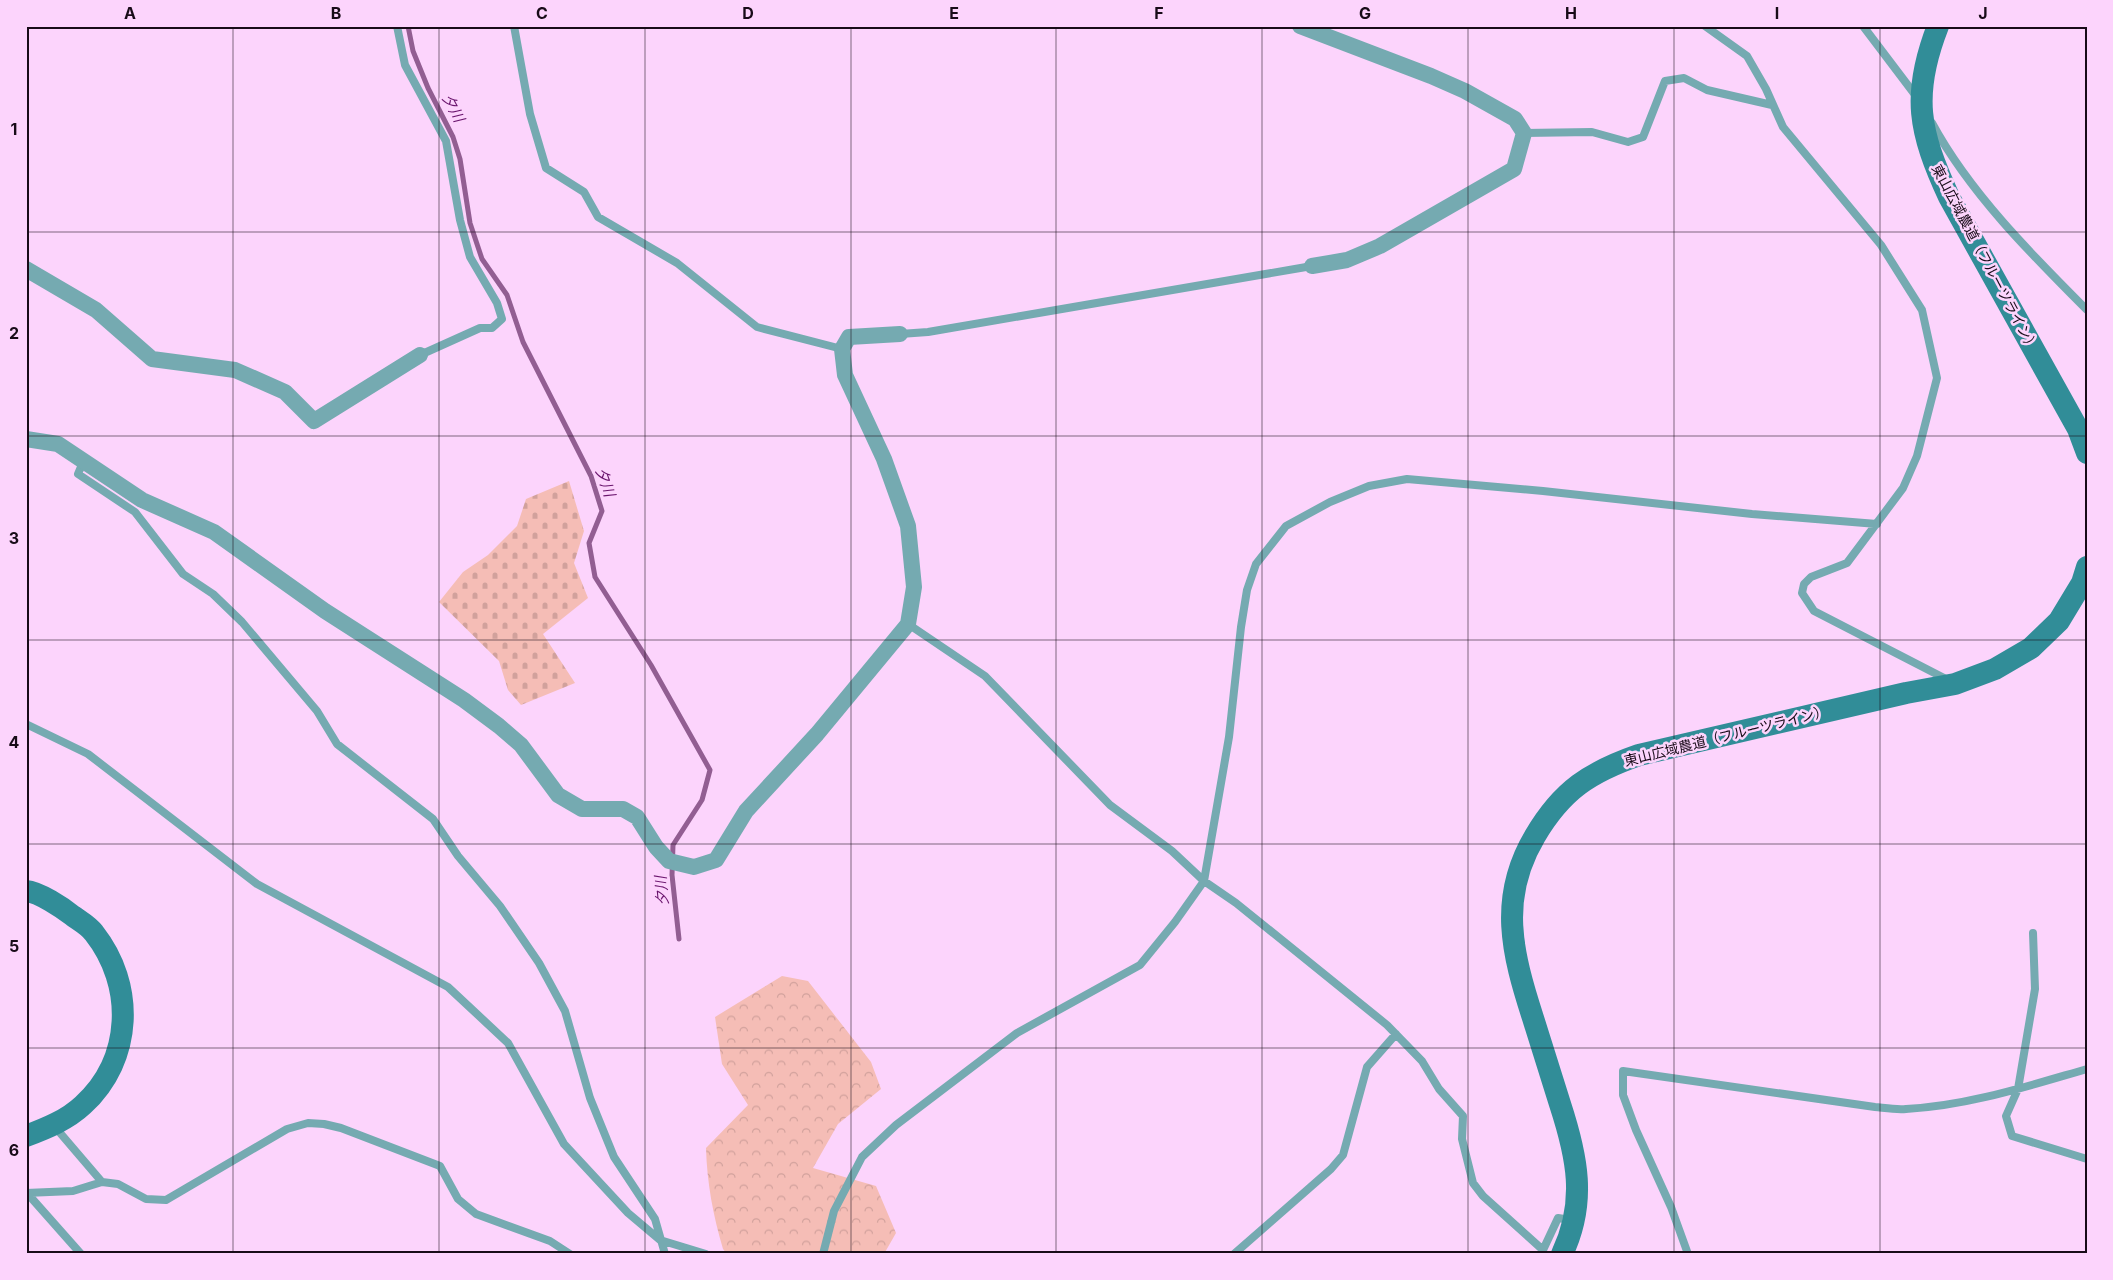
<svg xmlns="http://www.w3.org/2000/svg" width="2113" height="1280" font-family="Inter,'Noto Sans JP',sans-serif">
	<style>
		.forest { fill: url(#forest-crowns) }
		.cemetery { fill: url(#cemetery-stones) }
		.lines { fill: none; stroke-linecap: round; stroke-linejoin: round }
		.stream { stroke: #925e92; stroke-width: 5 }
		.lane { stroke: #75aab1; stroke-width: 8 }
		.street { stroke: #75aab1; stroke-width: 16 }
		.secondary { stroke: #318d98; stroke-width: 22 }
		.grid { fill: none; stroke: #180b18; stroke-width: 1; stroke-opacity: 0.55 }
		.labels { text-anchor: middle; stroke-width: 5; stroke-linejoin: round; paint-order: stroke }
		.street-label { font-size: 14px; fill: #180b18; stroke: #fcd4fc }
		.water-label { font-size: 15px; font-style: italic; fill: #69136c; stroke: #fcd4fc }
		.neatline { fill: none; stroke: #180b18; stroke-width: 2 }
		.grid-label { font-size: 16px; text-anchor: middle; font-weight: bold; fill: #180b18 }
	</style>
	<defs>
		<pattern id="forest-crowns" width="20" height="18" patternUnits="userSpaceOnUse" patternTransform="scale(1.25)"><rect width="20" height="18" fill="#f5bdb6"/><path d="M2 6a3 3 0 1 1 6 0M12 15a3 3 0 1 1 6 0" fill="none" stroke="#d1a19c"/></pattern>
		<pattern id="cemetery-stones" width="16" height="16" patternUnits="userSpaceOnUse" patternTransform="scale(1.25)"><rect width="16" height="16" fill="#f5bdb6"/><path d="M2 7V4a2 2 0 0 1 4 0v3zM10 15v-3a2 2 0 0 1 4 0v3z" fill="#d1a19c"/></pattern>
	</defs>
	<rect width="100%" height="100%" fill="#fcd4fc"/>
	<path class="forest" d="M782,976L808,981L871,1062L881,1089L838,1124L813,1168L876,1186L896,1233L884,1254H727L723,1249C713,1215 707,1183 706,1148L748,1105L722,1064L715,1017Z"/>
	<path class="cemetery" d="M569,481L584,531L574,563L588,598L543,634L575,683L521,705L508,690L499,661L439,602L463,572L488,555L517,526L526,499Z"/>
	<g class="lines">
		<path class="stream" d="M408,26L413,51L428,88L453,137L460,159L470,223L482,259L507,295L523,342L591,476L602,511L589,543L595,577L651,665L710,770L702,800L673,845L672,875L679,939"/>
		<path class="lane" d="M397,26L405,65L446,141L460,220L470,257L497,303L502,319L492,328H480L420,355
			M514,26L530,114L546,168L584,192L598,217L677,263L757,327L842,349
			M1705,26L1747,56L1766,89L1783,127L1881,245L1922,310L1937,378L1917,456L1903,488L1847,563L1811,577L1804,584L1802,593L1814,611L1948,680
			M1863,26L1916,96
			M1932,123C1969,192 2032,255 2087,310
			M1524,133L1592,132L1628,142L1643,137L1665,81L1684,78L1707,90L1772,105
			M900,334L928,332L1312,266
			M83,462L78,474L135,512L183,574L213,594L242,622L317,711L337,744L433,819L458,856L500,906L539,963L565,1011L590,1098L614,1157L655,1219L665,1254
			M908,624L985,676L1110,805L1172,851L1204,881L1236,903L1387,1025L1422,1061L1439,1089L1463,1116L1462,1139L1473,1183L1483,1196L1543,1250L1558,1218L1571,1220
			M26,724L88,754L257,884L448,987L508,1043L564,1144L628,1213L660,1240L706,1254
			M2033,933L2035,989L2018,1089L2006,1116L2012,1136L2087,1159
			M102,1182L118,1184L146,1199L166,1200L287,1129L308,1123L324,1124L341,1128L440,1166L458,1199L476,1214L550,1241L570,1254
			M26,1193L73,1191L102,1182L55,1127
			M27,1193L81,1254
			M823,1254L834,1211L862,1157L896,1125L1017,1033L1140,965L1175,922L1204,881L1229,737L1241,627L1247,590L1256,564L1286,526L1330,502L1369,486L1407,479L1543,491L1752,514L1877,524
			M1234,1254L1331,1169L1343,1155L1367,1067L1396,1034
			M1688,1254L1671,1207L1636,1130L1623,1095V1071L1875,1107C1885,1108 1896,1110 1906,1109C1967,1106 2028,1086 2087,1069"/>
		<path class="street" d="M1300,26L1431,76L1465,91L1515,119L1524,133L1514,169L1380,246L1347,260L1312,266
			M26,269L96,310L152,359L235,370L285,392L314,421L420,355
			M26,439L58,444L142,500L214,532L325,611L464,700L499,726L521,745L558,795L582,809H623L637,817L656,847L669,861L694,867L716,860L746,811L817,734L908,624L914,587L908,526L884,459L845,375L842,349L849,337L900,334"/>
		<path class="secondary" d="M1938,26C1911,95 1919,132 1949,197L2078,429L2087,453
			M26,891C39,892 63,908 73,916C80,921 89,926 94,933C135,985 133,1059 83,1105C67,1120 47,1128 26,1136
			M1562,1254C1587,1202 1577,1156 1560,1104C1551,1075 1542,1046 1533,1018C1512,953 1498,898 1535,836C1562,790 1590,772 1639,755L1906,693L1955,684L1995,669L2031,648L2059,621L2082,583L2087,567"/>
	</g>
	<path class="grid" d="M233,26V1254M439,26V1254M645,26V1254M851,26V1254M1056,26V1254M1262,26V1254M1468,26V1254M1674,26V1254M1880,26V1254M26,232H2087M26,436H2087M26,640H2087M26,844H2087M26,1048H2087"/>
	<g class="labels">
		<g class="street-label">
			<text transform="translate(1985 258) rotate(62)" y="5">東山広域農道（フルーツライン）</text>
			<text transform="translate(1726 736) rotate(-14)" y="5">東山広域農道（フルーツライン）</text>
		</g>
		<g class="water-label">
			<text transform="translate(453 108) rotate(62)" y="5">夕川</text>
			<text transform="translate(605 482) rotate(70)" y="5">夕川</text>
			<text transform="translate(662 891) rotate(-95)" y="5">夕川</text>
		</g>
	</g>
	<rect width="2113" height="1280" fill="none" stroke="#fcd4fc" stroke-width="55"/>
	<rect x="28" y="28" width="2058" height="1224" class="neatline"/>
	<g class="grid-label">
		<text x="130" y="19">A</text>
		<text x="336" y="19">B</text>
		<text x="542" y="19">C</text>
		<text x="748" y="19">D</text>
		<text x="954" y="19">E</text>
		<text x="1159" y="19">F</text>
		<text x="1365" y="19">G</text>
		<text x="1571" y="19">H</text>
		<text x="1777" y="19">I</text>
		<text x="1983" y="19">J</text>
		<text x="14" y="135">1</text>
		<text x="14" y="339">2</text>
		<text x="14" y="544">3</text>
		<text x="14" y="748">4</text>
		<text x="14" y="952">5</text>
		<text x="14" y="1156">6</text>
	</g>
</svg>
